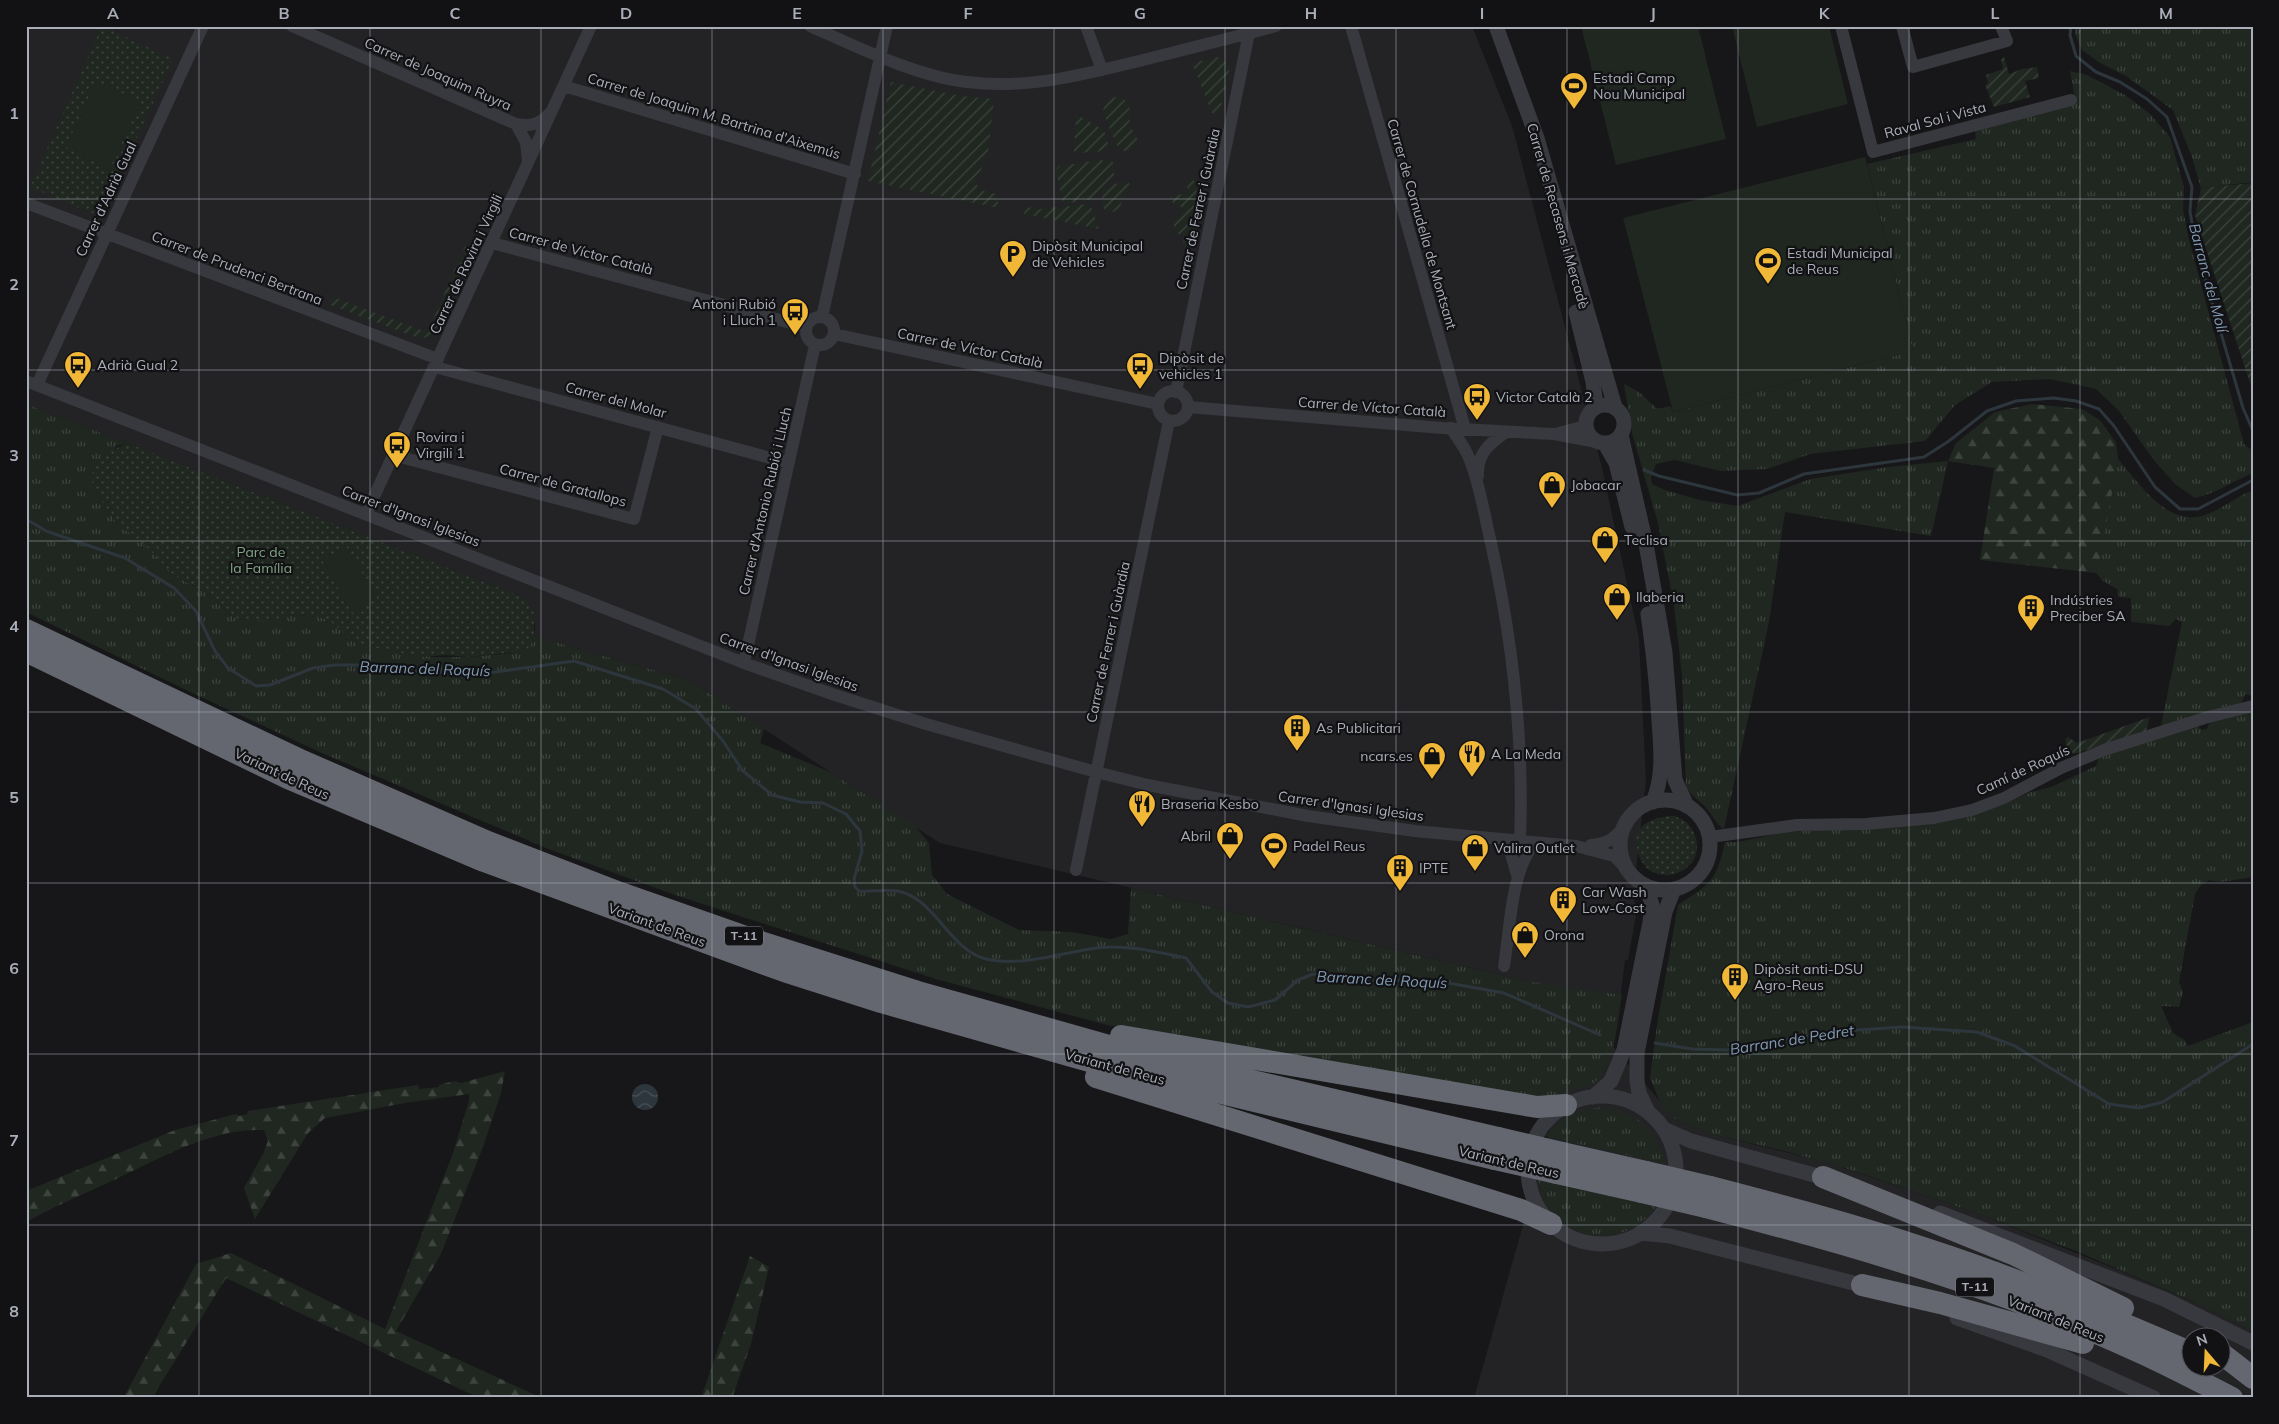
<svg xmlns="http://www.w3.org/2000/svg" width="2279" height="1424" font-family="Mulish,sans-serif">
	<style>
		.built { fill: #232326; fill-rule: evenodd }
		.grass { fill: url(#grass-tufts) }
		.forest { fill: url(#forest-firs) }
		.park { fill: url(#park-dots) }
		.garden { fill: url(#garden-furrows) }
		.pitch { fill: #1f2720 }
		.water { fill: url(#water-waves) }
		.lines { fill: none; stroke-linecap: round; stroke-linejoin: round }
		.stream { stroke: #2d363d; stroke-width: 3 }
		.minor { stroke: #38393e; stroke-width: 12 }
		.tertiary { stroke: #38393e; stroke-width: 15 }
		.motorway { stroke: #64676f; stroke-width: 22 }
		.motorway-bridge { stroke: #64676f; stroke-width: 22 }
		.grid { fill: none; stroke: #aaaeb9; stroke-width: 1; stroke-opacity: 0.55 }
		.labels { text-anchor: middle; stroke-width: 4.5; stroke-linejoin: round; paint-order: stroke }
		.shield { fill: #121214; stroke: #7c7f88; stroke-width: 1 }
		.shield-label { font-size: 12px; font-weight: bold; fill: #aaaeb9 }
		.street-label { font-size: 14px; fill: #aaaeb9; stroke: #121214 }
		.poi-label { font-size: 14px; fill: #aaaeb9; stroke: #121214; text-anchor: start }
		.park-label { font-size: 14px; fill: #81a484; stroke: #121214 }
		.water-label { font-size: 15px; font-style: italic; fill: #819ab4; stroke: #121214 }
		.neatline { fill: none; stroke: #aaaeb9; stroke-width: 2 }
		.grid-label { font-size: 16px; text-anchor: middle; font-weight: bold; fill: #aaaeb9 }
	</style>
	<defs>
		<pattern id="grass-tufts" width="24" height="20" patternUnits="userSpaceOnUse" patternTransform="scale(1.25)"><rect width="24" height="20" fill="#1f2720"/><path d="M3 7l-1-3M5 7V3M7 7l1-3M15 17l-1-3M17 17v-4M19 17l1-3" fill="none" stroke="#3d443e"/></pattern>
		<pattern id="forest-firs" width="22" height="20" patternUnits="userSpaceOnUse" patternTransform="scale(1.25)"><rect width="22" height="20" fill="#1f2720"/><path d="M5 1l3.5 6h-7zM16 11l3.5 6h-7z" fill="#3d443e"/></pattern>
		<pattern id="park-dots" width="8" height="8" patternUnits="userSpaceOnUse" patternTransform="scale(1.25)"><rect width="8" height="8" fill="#1f2720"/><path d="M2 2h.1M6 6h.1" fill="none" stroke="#3d443e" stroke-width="1.8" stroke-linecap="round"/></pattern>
		<pattern id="garden-furrows" width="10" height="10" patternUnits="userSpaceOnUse" patternTransform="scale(1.25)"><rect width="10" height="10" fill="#1f2720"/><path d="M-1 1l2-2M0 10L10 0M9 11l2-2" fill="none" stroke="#3d443e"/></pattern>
		<pattern id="water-waves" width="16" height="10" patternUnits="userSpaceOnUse" patternTransform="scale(1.25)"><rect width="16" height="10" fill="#2d363d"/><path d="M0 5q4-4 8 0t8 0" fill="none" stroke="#495157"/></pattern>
	</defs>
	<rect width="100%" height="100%" fill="#171719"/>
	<path class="built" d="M26,26H1472L1512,126L1602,468L1639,639L1646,781L1633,896L1637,910L1628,960H1625L1621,993L1610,1043L1676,1120L1715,1135L1826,1162L1979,1214L2116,1269L2196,1303L2253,1331V1398H1474L1559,1098L1527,981L940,843L688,680L534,636L535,625L523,597L26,404ZM2192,1336H2222V1366H2192Z"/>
	<path class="grass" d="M2076,26H2253V182L2201,188L2192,157L2173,110L2126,76L2100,63L2082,50L2075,34Z
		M2070,71L2087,75L2125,95L2149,113L2170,137L2184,187L2183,209L2189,240L2244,444L2253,451V473C2233,481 2215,494 2195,498L2175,484L2153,459L2119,411L2096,389L2050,379L1992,382L1955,405L1925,441L1810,454L1767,469L1721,471L1675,460L1656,464L1651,477L1652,484L1665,490L1700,500L1738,506L1810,479L1888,467L1948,461L1931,536L1785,512L1769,622L1724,829C1717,825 1715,820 1711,814C1704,803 1693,798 1686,788L1682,675L1674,605L1658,523L1632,433L1624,384L1639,392L1657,409L1670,406L1673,412L1913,351L1867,164L1976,139L1975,131L2076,104Z
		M26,404L127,443L117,446L92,479L96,492L116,522L151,550L173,575L209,594L231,616L242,620L295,615L319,617L329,620L354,642L396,652L433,657H468L513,653L530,646L534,636L688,680L764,729L760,743L830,772L915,826L929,843L932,875L947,894L1019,930L1072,932L1111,939L1128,934L1131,888L1527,981L1622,995C1617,1020 1616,1066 1594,1083C1585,1090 1575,1086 1567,1094L1533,1098L1107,1025L936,979L678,896L551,850L324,754L184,689L26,612Z
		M2118,459C2138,481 2162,521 2197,517C2213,515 2236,497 2253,490V696L2245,694L2242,702L2234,706L2161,726L2182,622L2176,619L2169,626L2131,622V598L2119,597L2117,589L2103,581L2096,573Z
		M2253,710V877L2221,882L2209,880L2200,886L2195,894L2179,982L2183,992L2179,1007L2161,1006L2173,1033L2185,1040L2188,1046L2253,1022V1331L2192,1301L2076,1251L1979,1214L1845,1168L1781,1150L1715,1135L1676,1120L1660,1102L1650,1078L1657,1025L1678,905C1711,883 1716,882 1725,842H1738L1786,832L1908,825L2002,805L2031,792L2051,787L2096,766L2099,757L2197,725L2202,730L2207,729L2210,721Z
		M1604,1107C1641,1115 1655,1128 1666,1164L1545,1136C1565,1115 1576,1110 1604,1107Z
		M1538,1179L1656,1207C1647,1217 1639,1226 1626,1231C1595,1244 1557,1228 1543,1198C1541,1192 1540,1185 1538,1179Z"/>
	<path class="forest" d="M2032,404L2082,409L2101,421L2116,443L2118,459L2100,560L2096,573L1980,560L1994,468L1948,461L1956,443L1995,412Z
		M505,1071L501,1093L483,1147L441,1254L396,1331L542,1398H479L226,1278L152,1398L124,1397L196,1264L231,1253L385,1329L453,1153L469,1101V1094L405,1103L325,1118L308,1133L255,1219L244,1188L263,1154L268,1141L264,1130C212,1128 162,1157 116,1179C86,1193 55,1206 26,1222V1191L175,1130L236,1114L239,1116L247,1114L248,1111L418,1085L419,1089L439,1087V1085L454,1081L461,1083Z
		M750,1256L769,1267L751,1344L732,1398H701Z"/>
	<path class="park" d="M102,26L173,59L105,208L100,212L91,213L30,187Z
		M127,443L523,597L534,613V636L530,646L524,651L468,657L445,655L422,657L376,648L354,642L329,620L319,617L295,615L264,621L242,620L231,616L209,594L173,575L150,550L116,522L96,492L92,479L93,470L107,453Z
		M1674,816C1684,819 1689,823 1694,833C1711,871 1653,893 1639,856C1629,827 1649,817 1674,816Z"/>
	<path class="garden" d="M1219,57L1230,67L1219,115L1212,113L1192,63Z
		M2004,57L2009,74L2022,69L2037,67L2039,78L2025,81L2030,97L1994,107L1985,85L1988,84L1986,75L2003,69L2001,59Z
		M891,82L961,96L994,99L988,152L976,182C978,191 987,192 996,194L999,208L868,181Z
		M1118,97C1135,103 1128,113 1130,124C1132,132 1137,135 1138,143C1116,168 1112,127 1103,113L1104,104L1109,98Z
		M1076,114L1104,130L1109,147L1097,152L1074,153Z
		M1101,160L1113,162L1114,175L1092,199L1063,204L1056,170L1059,166Z
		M1191,178L1197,184L1196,195L1202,198L1192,249L1183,247L1184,236L1174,232V221L1177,217H1181L1182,207L1173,203L1169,197L1188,193L1187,182Z
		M1123,181H1128L1130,185L1118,210L1113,212L1104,209L1102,205L1103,189Z
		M2253,183V392L2195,215L2201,188Z
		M1090,204L1099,229L1024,214L1026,207L1040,209Z
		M465,246L472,250L434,334L421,339L330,305L333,297L421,330L429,328Z
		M2150,717L2146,731L2074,754L2067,748L2065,739L2068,737L2077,743Z"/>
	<path class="pitch" d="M1581,26H1698L1726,139L1616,165Z
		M1732,26H1829L1848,104L1757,127Z
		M96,81L141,102L109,170L66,147Z
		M1865,157L1913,351L1673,412L1623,218Z
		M346,546L377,598L352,613L322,560Z"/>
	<path class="water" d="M632 1097a13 13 0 1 1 26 0a13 13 0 1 1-26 0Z"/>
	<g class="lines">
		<path class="stream" d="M2071,26L2070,35L2076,56L2096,72L2120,82L2147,99L2167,117L2192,187L2190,211L2196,248L2243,408L2253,431
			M1644,470L1659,476L1737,495L1759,493L1804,474L1924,457L1949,441L1987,411L2016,401L2054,398L2076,401L2099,409L2114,426L2155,487L2180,509H2198L2253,480
			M26,519L46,531L125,558L174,588L196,611L215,651L228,668L256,686L270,685L313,668L335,665H359L404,670L481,674L574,661L663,689L696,709L723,741L742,770L772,795L800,802L823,803L846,814L860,831L862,851L854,879L855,887L859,891C871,892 885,889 897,891C935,897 948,949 986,959C1019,967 1062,953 1096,948C1126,944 1157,952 1186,958L1212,992L1228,1003L1248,1007L1275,1000L1298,980L1313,974L1371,980L1437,981L1504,993L1600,1035
			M1655,1043L1692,1049L1728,1050L1829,1032L1902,1027L1977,1032L2015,1046L2109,1104L2139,1108L2163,1102L2253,1044"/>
		<path class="minor" d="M292,26L516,124C531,127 540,124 550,113
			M810,26C857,47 916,76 967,82C1028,90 1085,74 1143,60C1187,49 1232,38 1276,26
			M1086,26L1102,70
			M1351,26L1465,429
			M1841,26L1873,152L2071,100
			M1902,26L1913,67L2007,41L2001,26
			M564,86L855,174
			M516,124L526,142L528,161
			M26,203L438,359
			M492,243L806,327
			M806 331a14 14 0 1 1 28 0a14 14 0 1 1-28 0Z
			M822,317L887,26
			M834,334L1158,404
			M435,367L789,463
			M26,381L744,663L835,695L926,724L1096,772L1148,785L1308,816L1415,831L1576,846L1614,856L1626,868
			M37,385L203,26
			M1158 406a15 15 0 1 1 30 0a15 15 0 1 1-30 0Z
			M1176,392L1249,33V26
			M1188,407L1442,428L1554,434L1602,443
			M1451,428C1457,438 1465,447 1469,458C1480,484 1484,514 1491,543C1513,642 1524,739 1520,841
			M1559,433L1585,426
			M393,455L634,519L658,427
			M1478,476C1477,453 1489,444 1506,432
			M366,514L591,26
			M744,663L815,345
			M1710,837L1797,825L1866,824L1934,818L1972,810L2004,798L2061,768L2104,750L2208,717L2253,706
			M1502,840L1511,854L1517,875
			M1591,845C1607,844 1614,839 1625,826
			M1076,870L1169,421
			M1504,966C1510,930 1511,869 1535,843"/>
		<path class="tertiary" d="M1496,26L1537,138L1615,407
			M1576,312L1593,382L1596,407
			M1586 424a19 19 0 1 1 38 0a19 19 0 1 1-38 0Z
			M1621,435L1646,544L1665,652L1675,780L1687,806
			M1605,444L1616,463L1632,527
			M1648,614C1653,650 1657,685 1659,721C1661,749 1664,776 1653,802
			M1620 845a45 45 0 1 1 90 0a45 45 0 1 1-90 0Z
			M1528 1170a74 74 0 1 1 148 0a74 74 0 1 1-148 0Z
			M1593,1097L1611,1081L1624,1050L1650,922L1652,905L1647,888
			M1648,1112L1639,1093L1637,1081V1053L1665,912L1674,889
			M1664,1129L1691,1141L1832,1180
			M1940,1213L2164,1299L2253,1343
			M1640,1233L1670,1236L1869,1287
			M1957,1318L2047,1350L2154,1398"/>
		<path class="motorway" d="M26,630L298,759L488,842L620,893L754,940L918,992L1141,1055L1498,1138
			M26,651L288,778L484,861L784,971L881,1002L1089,1061L1495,1159
			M1121,1036L1537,1107L1566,1105
			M1096,1077L1521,1210L1551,1224
			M1562,1153L1646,1172
			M1557,1173L1642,1192
			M1823,1177L2013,1254L2123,1308
			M1710,1187C1783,1206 1855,1225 1926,1249C2016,1278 2104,1315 2192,1353
			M1706,1207C1855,1245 2004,1289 2144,1354C2174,1368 2203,1383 2232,1398
			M1862,1285L1940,1303L2083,1343
			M2222,1354L2253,1378"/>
		<path class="motorway-bridge" d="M1498,1138L1562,1153
			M1495,1159L1557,1173
			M1646,1172L1710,1187
			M1642,1192L1706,1207"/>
	</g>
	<path class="grid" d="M199,26V1398M370,26V1398M541,26V1398M712,26V1398M883,26V1398M1054,26V1398M1225,26V1398M1396,26V1398M1567,26V1398M1738,26V1398M1909,26V1398M2080,26V1398M26,199H2253M26,370H2253M26,541H2253M26,712H2253M26,883H2253M26,1054H2253M26,1225H2253"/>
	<defs>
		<symbol id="stadium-pin" viewBox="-11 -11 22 30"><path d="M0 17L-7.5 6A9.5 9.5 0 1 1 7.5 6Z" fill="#f1b838" stroke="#121214"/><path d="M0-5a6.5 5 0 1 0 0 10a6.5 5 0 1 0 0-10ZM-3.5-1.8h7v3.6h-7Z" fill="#111"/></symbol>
		<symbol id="parking-pin" viewBox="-11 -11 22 30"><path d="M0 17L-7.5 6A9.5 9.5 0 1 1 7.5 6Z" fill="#f1b838" stroke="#121214"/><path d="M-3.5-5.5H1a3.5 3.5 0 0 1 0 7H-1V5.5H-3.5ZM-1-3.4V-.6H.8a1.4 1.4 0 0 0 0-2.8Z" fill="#111"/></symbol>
		<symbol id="bus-pin" viewBox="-11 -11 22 30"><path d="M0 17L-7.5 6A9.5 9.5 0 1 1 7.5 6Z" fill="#f1b838" stroke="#121214"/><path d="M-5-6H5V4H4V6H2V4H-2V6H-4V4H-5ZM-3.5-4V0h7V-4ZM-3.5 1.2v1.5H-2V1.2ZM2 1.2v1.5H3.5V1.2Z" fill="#111"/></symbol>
		<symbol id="shop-pin" viewBox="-11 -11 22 30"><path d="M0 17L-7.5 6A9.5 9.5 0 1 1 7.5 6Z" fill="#f1b838" stroke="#121214"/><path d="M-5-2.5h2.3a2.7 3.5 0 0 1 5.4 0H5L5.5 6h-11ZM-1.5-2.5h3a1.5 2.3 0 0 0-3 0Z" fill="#111"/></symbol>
		<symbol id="building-pin" viewBox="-11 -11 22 30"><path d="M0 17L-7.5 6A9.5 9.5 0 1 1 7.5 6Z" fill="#f1b838" stroke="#121214"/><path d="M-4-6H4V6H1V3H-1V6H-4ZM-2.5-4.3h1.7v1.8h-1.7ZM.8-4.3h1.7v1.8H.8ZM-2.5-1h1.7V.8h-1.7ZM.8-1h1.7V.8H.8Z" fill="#111"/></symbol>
		<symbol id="restaurant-pin" viewBox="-11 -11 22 30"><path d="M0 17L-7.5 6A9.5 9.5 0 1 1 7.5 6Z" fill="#f1b838" stroke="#121214"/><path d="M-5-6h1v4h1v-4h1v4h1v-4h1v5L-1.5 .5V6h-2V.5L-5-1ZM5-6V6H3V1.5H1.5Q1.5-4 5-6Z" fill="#111"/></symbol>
	</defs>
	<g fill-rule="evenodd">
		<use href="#stadium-pin" x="1558" y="70" width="32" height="43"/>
		<use href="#parking-pin" x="997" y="238" width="32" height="43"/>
		<use href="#stadium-pin" x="1752" y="245" width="32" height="43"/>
		<use href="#bus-pin" x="779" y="296" width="32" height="43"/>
		<use href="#bus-pin" x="62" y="349" width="32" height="43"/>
		<use href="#bus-pin" x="1124" y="350" width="32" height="43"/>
		<use href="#bus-pin" x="1461" y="381" width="32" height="43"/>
		<use href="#bus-pin" x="381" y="429" width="32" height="43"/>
		<use href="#shop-pin" x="1536" y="469" width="32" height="43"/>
		<use href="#shop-pin" x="1589" y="524" width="32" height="43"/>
		<use href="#shop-pin" x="1601" y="581" width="32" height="43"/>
		<use href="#building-pin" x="2015" y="592" width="32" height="43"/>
		<use href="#building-pin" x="1281" y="712" width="32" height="43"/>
		<use href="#restaurant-pin" x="1456" y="738" width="32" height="43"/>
		<use href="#shop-pin" x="1416" y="740" width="32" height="43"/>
		<use href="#restaurant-pin" x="1126" y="788" width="32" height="43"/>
		<use href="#shop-pin" x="1214" y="820" width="32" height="43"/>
		<use href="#stadium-pin" x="1258" y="830" width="32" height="43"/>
		<use href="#shop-pin" x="1459" y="832" width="32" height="43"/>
		<use href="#building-pin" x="1384" y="852" width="32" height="43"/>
		<use href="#building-pin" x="1547" y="884" width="32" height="43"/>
		<use href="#shop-pin" x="1509" y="919" width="32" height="43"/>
		<use href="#building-pin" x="1719" y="961" width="32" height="43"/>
	</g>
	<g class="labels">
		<g class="shield">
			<rect x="725" y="926.5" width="38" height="19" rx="4"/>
			<rect x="1956" y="1277.5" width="38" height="19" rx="4"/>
		</g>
		<g class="shield-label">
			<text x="744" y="940">T-11</text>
			<text x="1975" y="1291">T-11</text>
		</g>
		<g class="street-label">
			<text transform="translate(438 74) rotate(24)" y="5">Carrer de Joaquim Ruyra</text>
			<text transform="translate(714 116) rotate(17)" y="5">Carrer de Joaquim M. Bartrina d'Aixemús</text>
			<text transform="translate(1935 120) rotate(-15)" y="5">Raval Sol i Vista</text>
			<text transform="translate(106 199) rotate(-65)" y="5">Carrer d'Adrià Gual</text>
			<text transform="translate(1198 209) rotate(-78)" y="5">Carrer de Ferrer i Guàrdia</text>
			<text transform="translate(1558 216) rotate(74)" y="5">Carrer de Recasens i Mercadè</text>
			<text transform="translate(1422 224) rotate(74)" y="5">Carrer de Cornudella de Montsant</text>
			<text transform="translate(581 251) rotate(15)" y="5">Carrer de Víctor Català</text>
			<text transform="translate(466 264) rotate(-65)" y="5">Carrer de Rovira i Virgili</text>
			<text transform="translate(237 268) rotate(21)" y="5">Carrer de Prudenci Bertrana</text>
			<text transform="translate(970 348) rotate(12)" y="5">Carrer de Víctor Català</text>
			<text transform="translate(616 400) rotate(15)" y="5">Carrer del Molar</text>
			<text transform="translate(1372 407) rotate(4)" y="5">Carrer de Víctor Català</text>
			<text transform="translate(563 485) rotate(15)" y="5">Carrer de Gratallops</text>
			<text transform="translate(765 501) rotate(-77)" y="5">Carrer d'Antonio Rubió i Lluch</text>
			<text transform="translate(411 516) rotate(21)" y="5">Carrer d'Ignasi Iglesias</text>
			<text transform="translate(1108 642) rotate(-78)" y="5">Carrer de Ferrer i Guàrdia</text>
			<text transform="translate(789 662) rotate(20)" y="5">Carrer d'Ignasi Iglesias</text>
			<text transform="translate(2023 770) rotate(-25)" y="5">Camí de Roquís</text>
			<text transform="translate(282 774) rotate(25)" y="5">Variant de Reus</text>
			<text transform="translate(1351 806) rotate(8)" y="5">Carrer d'Ignasi Iglesias</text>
			<text transform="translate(657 925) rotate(20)" y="5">Variant de Reus</text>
			<text transform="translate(1115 1067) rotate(15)" y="5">Variant de Reus</text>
			<text transform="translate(1509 1162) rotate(13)" y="5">Variant de Reus</text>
			<text transform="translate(2056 1319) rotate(22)" y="5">Variant de Reus</text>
		</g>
		<g class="poi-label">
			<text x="1593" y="83">Estadi Camp<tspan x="1593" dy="16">Nou Municipal</tspan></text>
			<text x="1032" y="251">Dipòsit Municipal<tspan x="1032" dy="16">de Vehicles</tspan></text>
			<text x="1787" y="258">Estadi Municipal<tspan x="1787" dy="16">de Reus</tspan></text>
			<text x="776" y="309" text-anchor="end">Antoni Rubió<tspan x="776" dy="16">i Lluch 1</tspan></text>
			<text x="1159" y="363">Dipòsit de<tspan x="1159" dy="16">vehicles 1</tspan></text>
			<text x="97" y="370">Adrià Gual 2</text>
			<text x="1496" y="402">Victor Català 2</text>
			<text x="416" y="442">Rovira i<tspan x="416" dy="16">Virgili 1</tspan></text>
			<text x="1571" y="490">Jobacar</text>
			<text x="1624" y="545">Teclisa</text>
			<text x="1636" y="602">llaberia</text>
			<text x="2050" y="605">Indústries<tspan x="2050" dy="16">Preciber SA</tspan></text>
			<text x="1316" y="733">As Publicitari</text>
			<text x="1491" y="759">A La Meda</text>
			<text x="1413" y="761" text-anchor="end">ncars.es</text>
			<text x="1161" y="809">Braseria Kesbo</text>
			<text x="1211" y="841" text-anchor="end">Abril</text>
			<text x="1293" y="851">Padel Reus</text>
			<text x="1494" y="853">Valira Outlet</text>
			<text x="1419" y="873">IPTE</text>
			<text x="1582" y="897">Car Wash<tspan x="1582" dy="16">Low-Cost</tspan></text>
			<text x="1544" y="940">Orona</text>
			<text x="1754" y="974">Dipòsit anti-DSU<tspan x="1754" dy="16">Agro-Reus</tspan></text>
		</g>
		<g class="park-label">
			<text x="261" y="557">Parc de<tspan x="261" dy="16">la Família</tspan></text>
		</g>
		<g class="water-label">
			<text transform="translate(2208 278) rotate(75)" y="5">Barranc del Molí</text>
			<text transform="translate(425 669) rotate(2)" y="5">Barranc del Roquís</text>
			<text transform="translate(1382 980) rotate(3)" y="5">Barranc del Roquís</text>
			<text transform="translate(1792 1040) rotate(-9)" y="5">Barranc de Pedret</text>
		</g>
	</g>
	<rect width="2279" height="1424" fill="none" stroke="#121214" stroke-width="55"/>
	<g transform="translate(2206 1352) rotate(341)"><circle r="24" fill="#121214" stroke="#4f5056"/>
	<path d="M0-4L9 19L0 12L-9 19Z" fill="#f1b838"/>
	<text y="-8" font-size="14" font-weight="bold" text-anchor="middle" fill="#aaaeb9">N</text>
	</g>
	<rect x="28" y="28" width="2224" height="1368" class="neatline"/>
	<g class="grid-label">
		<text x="113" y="19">A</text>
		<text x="284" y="19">B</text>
		<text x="455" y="19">C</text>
		<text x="626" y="19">D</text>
		<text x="797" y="19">E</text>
		<text x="968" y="19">F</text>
		<text x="1140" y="19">G</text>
		<text x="1311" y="19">H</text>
		<text x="1482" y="19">I</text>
		<text x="1653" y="19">J</text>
		<text x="1824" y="19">K</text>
		<text x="1995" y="19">L</text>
		<text x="2166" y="19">M</text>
		<text x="14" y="119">1</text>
		<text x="14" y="290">2</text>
		<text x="14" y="461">3</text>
		<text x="14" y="632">4</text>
		<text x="14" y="803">5</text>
		<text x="14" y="974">6</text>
		<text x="14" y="1146">7</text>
		<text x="14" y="1317">8</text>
	</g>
</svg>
